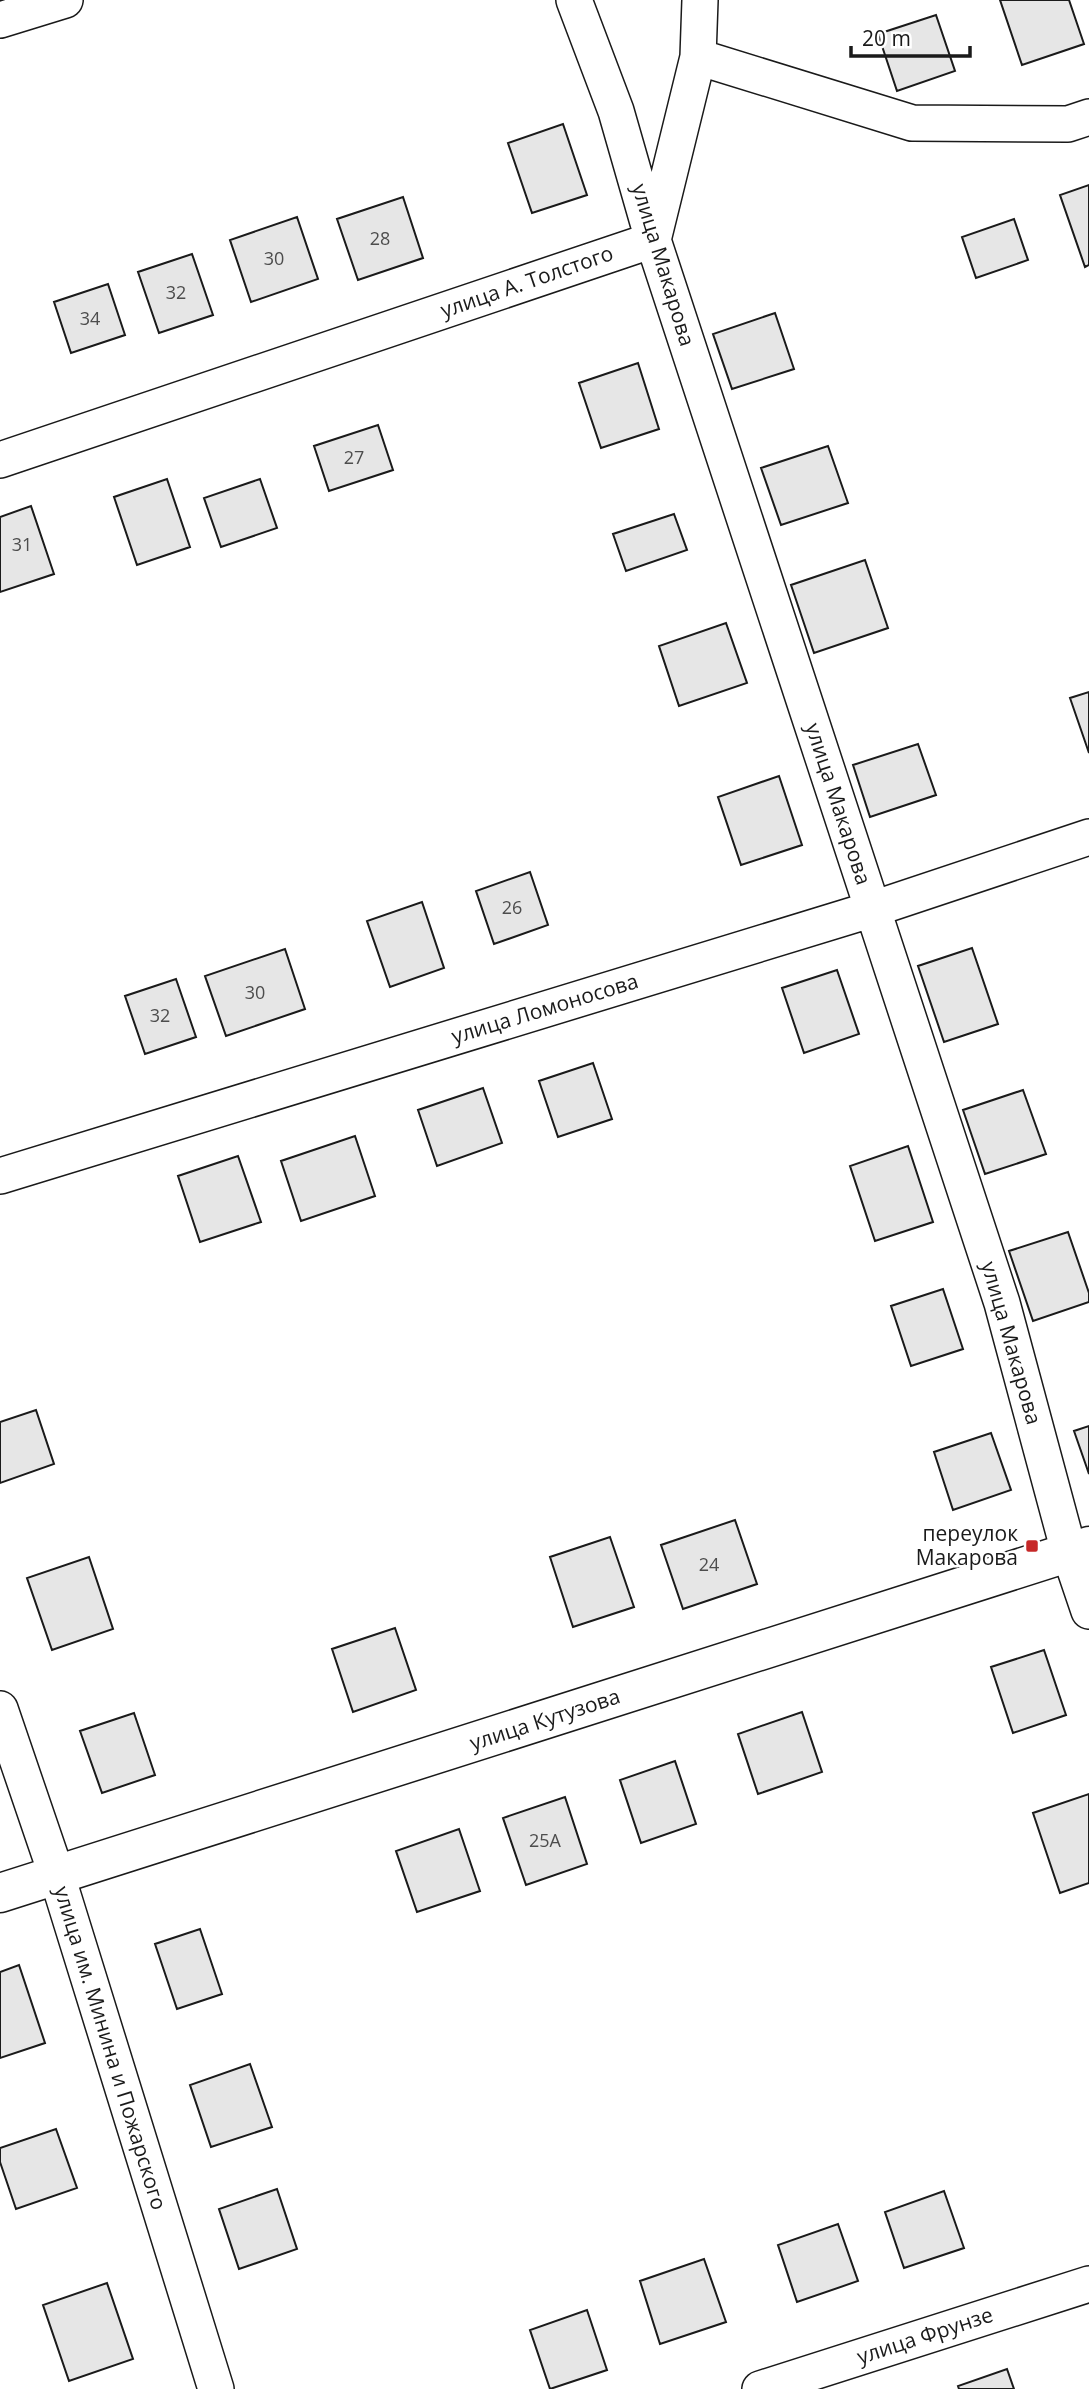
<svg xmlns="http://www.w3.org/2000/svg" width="1089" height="2389" font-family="'Open Sans',sans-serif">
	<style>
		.building { fill: #e6e6e6; stroke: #1a1a1a; stroke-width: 2 }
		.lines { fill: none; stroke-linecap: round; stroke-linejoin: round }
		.minor-casing { stroke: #1a1a1a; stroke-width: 38 }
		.tertiary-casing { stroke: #1a1a1a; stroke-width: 41 }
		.minor { stroke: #fff; stroke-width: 35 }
		.tertiary { stroke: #fff; stroke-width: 38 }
		.poi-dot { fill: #c62828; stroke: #fff; stroke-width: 2.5 }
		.labels { text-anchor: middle; stroke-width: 5; stroke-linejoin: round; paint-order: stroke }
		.number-label { font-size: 18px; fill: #4d4d4d }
		.street-label { font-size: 21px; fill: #1a1a1a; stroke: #fff }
		.poi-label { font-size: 21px; fill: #1a1a1a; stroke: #fff; text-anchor: end }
	</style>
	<rect width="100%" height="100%" fill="#fff"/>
	<path class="building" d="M1000,0H1069L1084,44L1022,65Z
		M936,15L955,71L897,91L878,34Z
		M563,124L587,195L532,213L508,143Z
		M1089,185V265L1085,267L1060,195Z
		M403,197L423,258L358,280L337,219Z
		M297,217L318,279L251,302L230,240Z
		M1014,219L1028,260L976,278L962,237Z
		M192,254L213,315L159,333L138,272Z
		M108,284L125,335L71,353L54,302Z
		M775,313L794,369L732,389L713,334Z
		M638,363L659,429L601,448L579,383Z
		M378,425L393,470L329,491L314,446Z
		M828,446L848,503L781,525L761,468Z
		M167,479L190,547L137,565L114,497Z
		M260,479L277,528L221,547L204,498Z
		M31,506L54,574L0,592V517Z
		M674,514L687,550L626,571L613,534Z
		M865,560L888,628L814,653L791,585Z
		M726,623L747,683L679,706L659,646Z
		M1089,692V753L1070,698Z
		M918,744L936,795L870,817L853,765Z
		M779,776L802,845L741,865L718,797Z
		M530,872L548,925L494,944L476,891Z
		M422,902L444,968L390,987L367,921Z
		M972,948L998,1024L944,1042L918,966Z
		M285,949L305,1009L226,1036L205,976Z
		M837,970L859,1034L804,1053L782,988Z
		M176,979L196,1037L145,1054L125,996Z
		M593,1063L612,1119L558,1137L539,1081Z
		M483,1088L502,1143L437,1166L418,1110Z
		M1023,1090L1046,1154L985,1174L963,1110Z
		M355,1136L375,1196L301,1221L281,1161Z
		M908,1146L933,1222L875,1241L850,1166Z
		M238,1156L261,1222L200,1242L178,1176Z
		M1068,1232L1089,1293V1302L1033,1321L1009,1251Z
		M943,1289L963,1349L911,1366L891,1306Z
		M36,1410L54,1464L0,1483V1422Z
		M1089,1426V1474L1074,1431Z
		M991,1433L1011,1490L953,1510L934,1452Z
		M735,1520L757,1584L683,1609L661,1545Z
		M610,1537L634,1607L573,1627L550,1557Z
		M89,1557L113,1629L52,1650L27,1578Z
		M395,1628L416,1690L353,1712L332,1649Z
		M1044,1650L1066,1715L1013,1733L991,1667Z
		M802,1712L822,1772L758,1794L738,1734Z
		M134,1713L155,1775L102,1793L80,1731Z
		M675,1761L696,1824L641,1843L620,1780Z
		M1089,1794V1883L1060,1893L1033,1813Z
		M565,1797L587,1864L526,1885L503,1818Z
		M459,1829L480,1891L417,1912L396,1851Z
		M200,1929L222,1994L177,2009L155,1944Z
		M19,1965L45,2043L0,2058V1972Z
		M250,2064L272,2127L211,2147L190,2085Z
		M56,2129L77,2188L16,2209L0,2162V2148Z
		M277,2189L297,2249L239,2269L219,2209Z
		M944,2191L964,2248L904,2268L885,2212Z
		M838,2224L858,2281L797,2302L778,2245Z
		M704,2259L726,2322L660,2344L640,2281Z
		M107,2283L133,2359L69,2381L43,2305Z
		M587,2310L607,2370L550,2389L530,2330Z
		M1007,2369L1014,2389H959L958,2386Z"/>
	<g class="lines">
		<defs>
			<path id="minor" d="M574,0L616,111L653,240L1002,1303L1069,1552L1089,1611
				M0,20L65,0
				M698,57L700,0
				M0,460L653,240L698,57L912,123L1068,124L1089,117
				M0,1176L873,909L1089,837
				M0,1709L57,1876L216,2389
				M760,2389L1089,2284"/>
			<path id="tertiary" d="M0,1893L1089,1546"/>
		</defs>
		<use href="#minor" class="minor-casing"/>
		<use href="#tertiary" class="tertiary-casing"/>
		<use href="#minor" class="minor"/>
		<use href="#tertiary" class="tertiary"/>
	</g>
	<rect class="poi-dot" x="1025" y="1539" width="14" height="14" rx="3.5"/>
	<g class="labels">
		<g class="number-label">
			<text x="380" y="245">28</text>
			<text x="274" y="265">30</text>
			<text x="176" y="299">32</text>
			<text x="90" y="325">34</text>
			<text x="354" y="464">27</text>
			<text x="22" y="551">31</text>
			<text x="512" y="914">26</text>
			<text x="255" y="999">30</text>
			<text x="160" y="1022">32</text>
			<text x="709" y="1571">24</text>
			<text x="545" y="1847">25А</text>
		</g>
		<g class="street-label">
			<text transform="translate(663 265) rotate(73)" y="7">улица Макарова</text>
			<text transform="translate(527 282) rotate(-19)" y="7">улица А. Толстого</text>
			<text transform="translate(838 804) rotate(72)" y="7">улица Макарова</text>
			<text transform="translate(545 1009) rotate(-17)" y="7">улица Ломоносова</text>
			<text transform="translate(1011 1343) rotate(74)" y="7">улица Макарова</text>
			<text transform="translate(545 1720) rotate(-18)" y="7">улица Кутузова</text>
			<text transform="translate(110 2048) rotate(73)" y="7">улица им. Минина и Пожарского</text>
			<text transform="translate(925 2336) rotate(-18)" y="7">улица Фрунзе</text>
		</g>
		<g class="poi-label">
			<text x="1018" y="1541">переулок<tspan x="1018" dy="24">Макарова</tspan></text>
		</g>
	</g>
	<path d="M851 46v10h119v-10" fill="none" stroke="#1a1a1a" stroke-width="3.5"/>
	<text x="862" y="46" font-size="21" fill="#1a1a1a" stroke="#ffffff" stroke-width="5" paint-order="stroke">20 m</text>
</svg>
